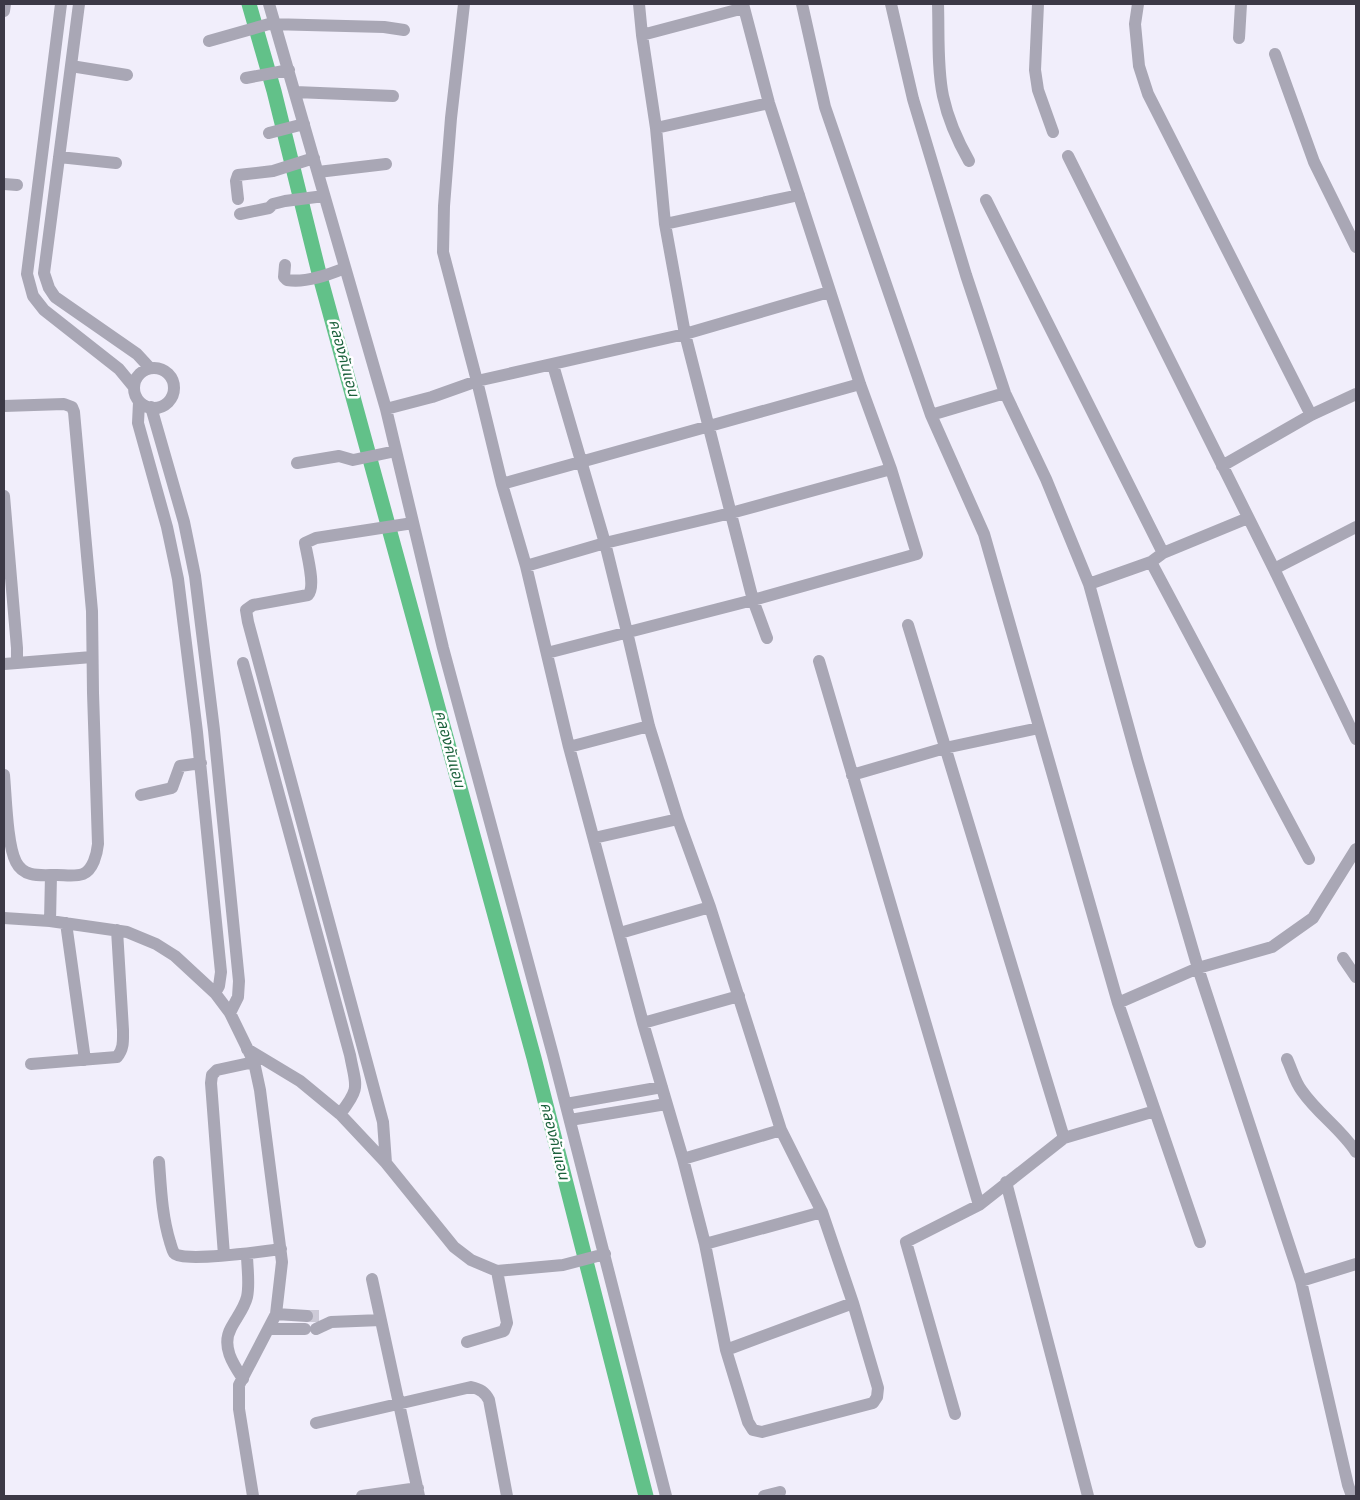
<svg xmlns="http://www.w3.org/2000/svg" width="1360" height="1500" font-family="'Nunito Sans','Noto Sans Thai',sans-serif">
	<style>
		.lines { fill: none; stroke-linecap: round; stroke-linejoin: round }
		.canal { stroke: #62c189; stroke-width: 15 }
		.minor-tunnel { stroke: #cdcad7; stroke-width: 12; stroke-dasharray: 12 6; stroke-linecap: butt }
		.minor { stroke: #a9a7b5; stroke-width: 12 }
		.labels { text-anchor: middle; stroke-width: 5; stroke-linejoin: round; paint-order: stroke }
		.water-label { font-size: 15px; font-style: italic; fill: #1c613c; stroke: #fff }
	</style>
	<rect width="100%" height="100%" fill="#f1eefb"/>
	<g class="lines">
		<path class="canal" d="M249,4L274,91L319,273L534,1058L646,1496"/>
		<path class="minor-tunnel" d="M307,1316H319"/>
		<path class="minor" d="M61,4L27,274L33,296L44,310L119,369L133,386
			M79,4L44,273L49,288L55,297L137,354L149,367
			M269,4L386,409L443,648L553,1055L666,1496
			M464,4L451,118L444,206L443,252L477,381L502,484L526,566L569,747L643,1023L683,1159L705,1244L726,1350L748,1422L753,1430L762,1432L873,1403L877,1397L878,1388L853,1303L822,1212L781,1130L710,907L678,819L649,726L627,632L605,543L553,365
			M639,4L642,35L656,128L665,224L685,334L753,600L767,638
			M802,4L825,107L931,415L984,534L1118,1003L1200,1242
			M891,4L913,99L966,275L1005,393L1046,479L1089,584L1138,762L1198,968L1301,1281L1348,1485L1352,1496
			M938,4C939,34 937,67 943,96C948,119 957,140 969,161
			M1038,4L1035,70L1038,90L1053,132
			M1138,4L1135,24L1139,66L1148,94L1311,415
			M4,11L5,4
			M642,35L744,8
			M1239,38L1241,4
			M209,41L269,24L384,27L404,30
			M1275,54L1314,162L1356,247
			M71,66L127,75
			M246,78L289,70
			M295,92L393,96
			M656,128L769,103
			M269,133L304,124
			M1068,156L1274,569L1356,739
			M59,157L116,163
			M318,172L386,164
			M4,184L17,185
			M238,199L236,181L238,175L273,171L314,158
			M986,200L1163,553
			M240,214L269,208L273,204L285,201L324,196
			M665,224L799,195
			M285,265L284,277L287,280C306,283 328,275 345,268
			M134 388a20 20 0 1 1 40 0a20 20 0 1 1-40 0Z
			M139,402L138,423L167,527L178,579L197,732L221,972L219,986L215,993
			M4,406L64,404L72,407L74,412L92,611L93,693L98,844C97,854 93,870 83,874C75,877 65,875 57,875C41,875 24,878 16,862C7,845 6,796 4,775
			M151,407L184,522L195,576L214,730L239,981L238,997L230,1013
			M386,409L432,397L477,381L685,334L829,292
			M931,415L1005,393
			M297,463L339,456L353,460L396,451
			M1222,466L1311,415L1356,394
			M502,484L860,384
			M4,496L17,648V663L4,664
			M1151,562L1309,859
			M526,566L605,543L731,513L891,469
			M1274,569L1356,527
			M1089,584L1151,562L1163,553L1248,518
			M908,625L1064,1138
			M547,653L753,600L917,554L891,469L860,384L769,103L743,4
			M819,661L979,1205
			M17,663L92,657
			M243,663L350,1055C356,1087 361,1087 340,1114
			M569,747L649,726
			M852,775L945,748L1039,728
			M141,795L172,788L180,766L201,763
			M594,838L678,819
			M4,918L50,921L127,932L156,944L175,956L215,993L230,1013L254,1062L260,1090L282,1262L276,1314L239,1385V1409L253,1496
			M50,921L51,875
			M66,923L85,1060
			M620,933L710,907
			M1343,958L1356,977
			M1118,1003L1198,968L1272,947L1313,918L1356,849
			M643,1023L739,996
			M247,1049L300,1081L340,1114L386,1163L454,1247L471,1260L497,1271L563,1265L605,1254
			M1287,1059C1292,1070 1295,1082 1302,1091C1318,1114 1341,1129 1356,1152
			M31,1064L117,1057C124,1049 123,1040 123,1030L117,930
			M566,1104L662,1087
			M570,1120L666,1104
			M683,1159L781,1130
			M159,1162C161,1189 162,1216 170,1242C171,1245 172,1250 174,1253C181,1263 266,1251 281,1249
			M386,1163L383,1122L248,622L246,610L253,605L308,595C316,587 307,555 305,543L316,538L413,523
			M1006,1182L1088,1496
			M705,1244L822,1212
			M224,1255L211,1083L212,1075L217,1070L254,1062
			M372,1279L419,1496
			M1301,1281L1356,1264
			M276,1314L307,1316
			M270,1329H305
			M316,1329L331,1322L381,1320
			M467,1342L504,1331L507,1323L497,1271
			M726,1350L853,1303
			M243,1379C233,1364 221,1346 231,1328C236,1318 244,1309 247,1297C250,1284 247,1267 247,1254
			M955,1414L906,1242L979,1205L1064,1138L1155,1111
			M316,1423L471,1387C480,1389 485,1392 489,1400L507,1496
			M362,1496L418,1488
			M764,1496L780,1492"/>
	</g>
	<g class="labels">
		<g class="water-label">
			<text transform="translate(344 358) rotate(75)" y="5">คลองคันแอน</text>
			<text transform="translate(450 749) rotate(75)" y="5">คลองคันแอน</text>
			<text transform="translate(555 1141) rotate(76)" y="5">คลองคันแอน</text>
		</g>
	</g>
	<rect width="1360" height="1500" fill="none" stroke="#3c3946" stroke-width="10"/>
</svg>
